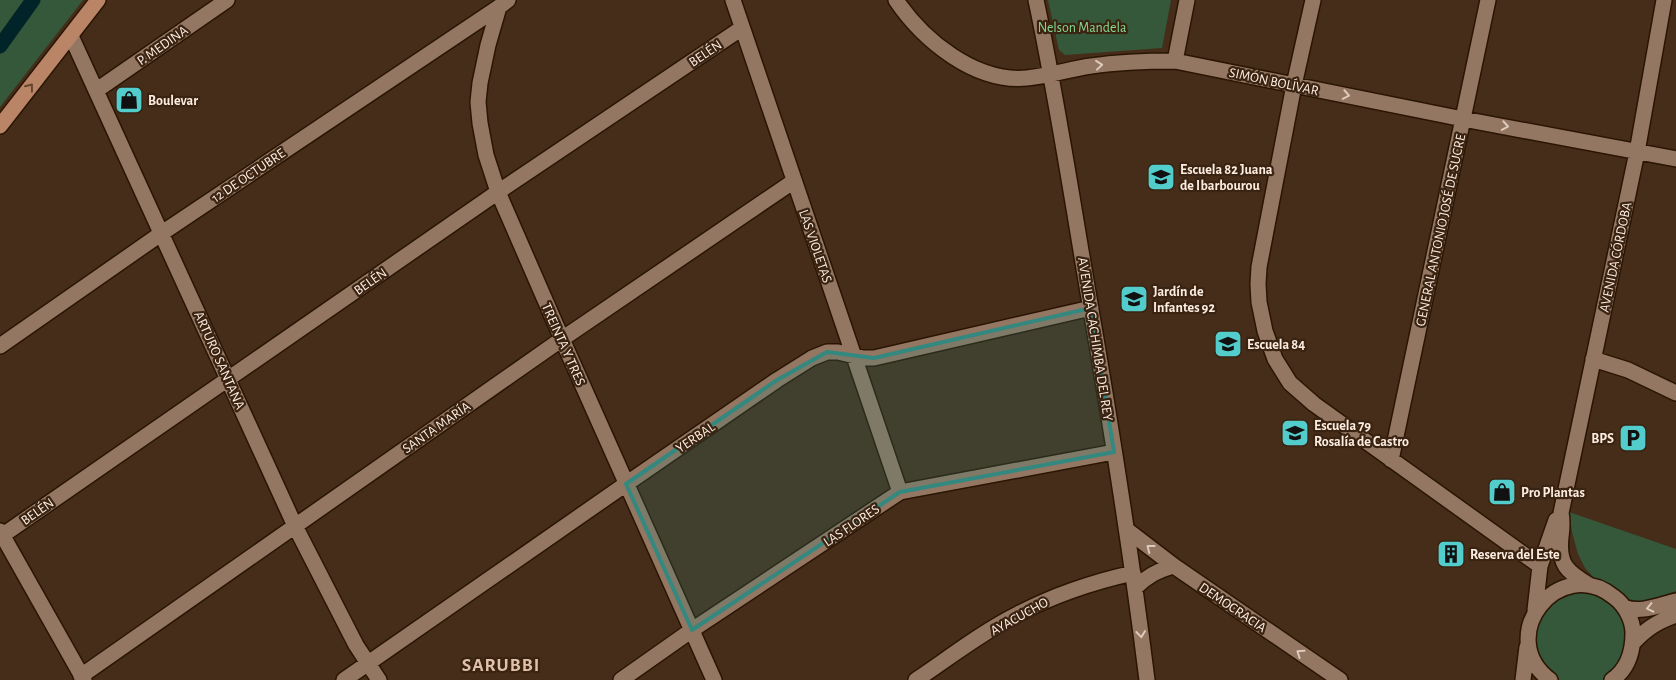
<svg xmlns="http://www.w3.org/2000/svg" width="1676" height="680" font-family="'Alegreya Sans',sans-serif">
	<style>
		.green { fill: #35583a }
		.lines { fill: none; stroke-linecap: round; stroke-linejoin: round }
		.canal { stroke: #012429; stroke-width: 15 }
		.minor-casing { stroke: #2a1503; stroke-width: 18 }
		.major-casing { stroke: #2a1503; stroke-width: 18 }
		.minor { stroke: #937762; stroke-width: 15 }
		.major { stroke: #ba8566; stroke-width: 15 }
		.oneway { stroke: #ddcabb }
		.oneway2 { stroke: #67452f }
		.marked { fill: #33887f; fill-opacity: 0.2; stroke: #33887f; stroke-width: 4; stroke-linejoin: round }
		.labels { text-anchor: middle; stroke-width: 4.5; stroke-linejoin: round; paint-order: stroke }
		.park-label { font-size: 14px; fill: #86d992; stroke: #3a2311 }
		.street-label { font-size: 14px; fill: #fdede1; stroke: #3a2311 }
		.poi-label { font-size: 14px; font-weight: bold; fill: #fdede1; stroke: #3a2311; text-anchor: start }
		.district-label { font-size: 19px; font-weight: bold; letter-spacing: 1px; fill: #e0c1ab; stroke: #3a2311 }
	</style>
	<rect width="100%" height="100%" fill="#452d1a"/>
	<path class="green" d="M0,0H83L0,107Z
		M1048,0H1171L1162,48L1065,55L1059,50Z
		M1569,512L1676,549V591L1639,604L1629,602L1596,580L1585,568L1578,554L1572,532Z
		M1568,586L1617,599L1633,643L1612,680H1550L1539,669L1531,620Z"/>
	<g class="lines">
		<path class="canal" d="M0,46L33,0"/>
		<defs>
			<path id="minor" d="M508,0L499,7L488,45L480,83L478,102L480,123L486,155L498,192L562,339L714,680
				M733,0L900,492
				M896,0C923,40 975,83 1027,78C1049,76 1070,69 1091,66C1119,62 1146,61 1175,61L1463,119L1676,159
				M1036,0C1057,99 1072,199 1089,298C1111,425 1131,552 1147,680
				M1313,0L1294,85L1259,267L1258,284L1259,302L1265,331L1275,359L1290,383L1314,404L1540,566
				M71,36L295,526L356,645L379,680
				M1175,61L1187,0
				M97,90L227,0
				M0,346L162,233L499,7
				M1593,359L1628,370L1676,393
				M1391,460L1488,0
				M1127,530L1174,566L1340,680
				M0,531L84,680
				M0,537L498,192L742,28
				M1589,585C1567,572 1558,564 1561,537C1562,529 1563,522 1561,513L1637,152L1664,0
				M1135,588C1147,576 1158,570 1174,566
				M1624,607C1640,614 1659,605 1676,601
				M1535,610L1540,566L1556,520
				M1633,643C1647,628 1657,622 1676,615
				M81,676L562,339L794,181
				M344,680L626,484L777,380L812,358L827,352H838L863,358H874L1091,308
				M621,680L692,630L900,492L1114,452
				M916,680C949,658 982,632 1018,614C1054,595 1093,582 1133,573
				M1523,680L1527,647
				M1550,680C1493,637 1559,553 1614,597C1625,605 1633,620 1633,633C1633,652 1628,669 1612,680"/>
			<path id="major" d="M0,126L98,0"/>
		</defs>
		<use href="#minor" class="minor-casing"/>
		<use href="#major" class="major-casing"/>
		<use href="#minor" class="minor"/>
		<use href="#major" class="major"/>
	</g>
	<defs><path id="oneway-chevron" d="M-2-3.5L2.5 0L-2 3.5" fill="none" stroke-width="1.6" stroke-linecap="round" stroke-linejoin="round" transform="scale(1.25)"/></defs>
	<g class="oneway">
		<use href="#oneway-chevron" transform="translate(1099 65) rotate(-6)"/>
		<use href="#oneway-chevron" transform="translate(1346 95) rotate(11)"/>
		<use href="#oneway-chevron" transform="translate(1505 126) rotate(10)"/>
		<use href="#oneway-chevron" transform="translate(1150 548) rotate(-142)"/>
		<use href="#oneway-chevron" transform="translate(1650 608) rotate(167)"/>
		<use href="#oneway-chevron" transform="translate(1141 634) rotate(83)"/>
		<use href="#oneway-chevron" transform="translate(1300 653) rotate(-146)"/>
	</g>
	<use class="oneway2" href="#oneway-chevron" transform="translate(30 87) rotate(-52)"/>
	<path class="marked" d="M1091,308L1114,452L900,492L692,630L626,484L777,380L827,352L874,358Z"/>
	<defs>
		<symbol id="shop-square" viewBox="-11 -11 22 22"><rect x="-9" y="-9" width="18" height="18" rx="4" fill="#53cdcb" stroke="#3a2311"/><path d="M-5-2.5h2.3a2.7 3.5 0 0 1 5.4 0H5L5.5 6h-11ZM-1.5-2.5h3a1.5 2.3 0 0 0-3 0Z" fill="#111"/></symbol>
		<symbol id="school-square" viewBox="-11 -11 22 22"><rect x="-9" y="-9" width="18" height="18" rx="4" fill="#53cdcb" stroke="#3a2311"/><path d="M0-5L7-2L0 1L-7-2ZM-4 1L0 2.5L4 1V4Q0 6-4 4Z" fill="#111"/></symbol>
		<symbol id="parking-square" viewBox="-11 -11 22 22"><rect x="-9" y="-9" width="18" height="18" rx="4" fill="#53cdcb" stroke="#3a2311"/><path d="M-3.5-5.5H1a3.5 3.5 0 0 1 0 7H-1V5.5H-3.5ZM-1-3.4V-.6H.8a1.4 1.4 0 0 0 0-2.8Z" fill="#111"/></symbol>
		<symbol id="building-square" viewBox="-11 -11 22 22"><rect x="-9" y="-9" width="18" height="18" rx="4" fill="#53cdcb" stroke="#3a2311"/><path d="M-4-6H4V6H1V3H-1V6H-4ZM-2.5-4.3h1.7v1.8h-1.7ZM.8-4.3h1.7v1.8H.8ZM-2.5-1h1.7V.8h-1.7ZM.8-1h1.7V.8H.8Z" fill="#111"/></symbol>
	</defs>
	<g fill-rule="evenodd">
		<use href="#shop-square" x="113" y="84" width="32" height="32"/>
		<use href="#school-square" x="1145" y="161" width="32" height="32"/>
		<use href="#school-square" x="1118" y="283" width="32" height="32"/>
		<use href="#school-square" x="1212" y="328" width="32" height="32"/>
		<use href="#school-square" x="1279" y="417" width="32" height="32"/>
		<use href="#parking-square" x="1617" y="422" width="32" height="32"/>
		<use href="#shop-square" x="1486" y="476" width="32" height="32"/>
		<use href="#building-square" x="1435" y="538" width="32" height="32"/>
	</g>
	<g class="labels">
		<g class="park-label">
			<text x="1082" y="32">Nelson Mandela</text>
		</g>
		<g class="street-label">
			<text transform="translate(162 45) rotate(-35)" y="5">P. MEDINA</text>
			<text transform="translate(705 53) rotate(-34)" y="5">BELÉN</text>
			<text transform="translate(1274 81) rotate(12)" y="5">SIMÓN BOLÍVAR</text>
			<text transform="translate(248 175) rotate(-34)" y="5">12 DE OCTUBRE</text>
			<text transform="translate(1440 230) rotate(-78)" y="5">GENERAL ANTONIO JOSÉ DE SUCRE</text>
			<text transform="translate(816 246) rotate(71)" y="5">LAS VIOLETAS</text>
			<text transform="translate(1615 257) rotate(-78)" y="5">AVENIDA CÓRDOBA</text>
			<text transform="translate(370 281) rotate(-35)" y="5">BELÉN</text>
			<text transform="translate(1096 339) rotate(81)" y="5">AVENIDA CACHIMBA DEL REY</text>
			<text transform="translate(564 344) rotate(66)" y="5">TREINTA Y TRES</text>
			<text transform="translate(220 360) rotate(66)" y="5">ARTURO SANTANA</text>
			<text transform="translate(436 427) rotate(-35)" y="5">SANTA MARÍA</text>
			<text transform="translate(695 437) rotate(-34)" y="5">YERBAL</text>
			<text transform="translate(37 511) rotate(-35)" y="5">BELÉN</text>
			<text transform="translate(851 525) rotate(-34)" y="5">LAS FLORES</text>
			<text transform="translate(1233 607) rotate(34)" y="5">DEMOCRACIA</text>
			<text transform="translate(1019 616) rotate(-29)" y="5">AYACUCHO</text>
		</g>
		<g class="poi-label">
			<text x="148" y="105">Boulevar</text>
			<text x="1180" y="174">Escuela 82 Juana<tspan x="1180" dy="16">de Ibarbourou</tspan></text>
			<text x="1153" y="296">Jardín de<tspan x="1153" dy="16">Infantes 92</tspan></text>
			<text x="1247" y="349">Escuela 84</text>
			<text x="1314" y="430">Escuela 79<tspan x="1314" dy="16">Rosalía de Castro</tspan></text>
			<text x="1614" y="443" text-anchor="end">BPS</text>
			<text x="1521" y="497">Pro Plantas</text>
			<text x="1470" y="559">Reserva del Este</text>
		</g>
		<g class="district-label">
			<text x="501" y="671">SARUBBI</text>
		</g>
	</g>
</svg>
